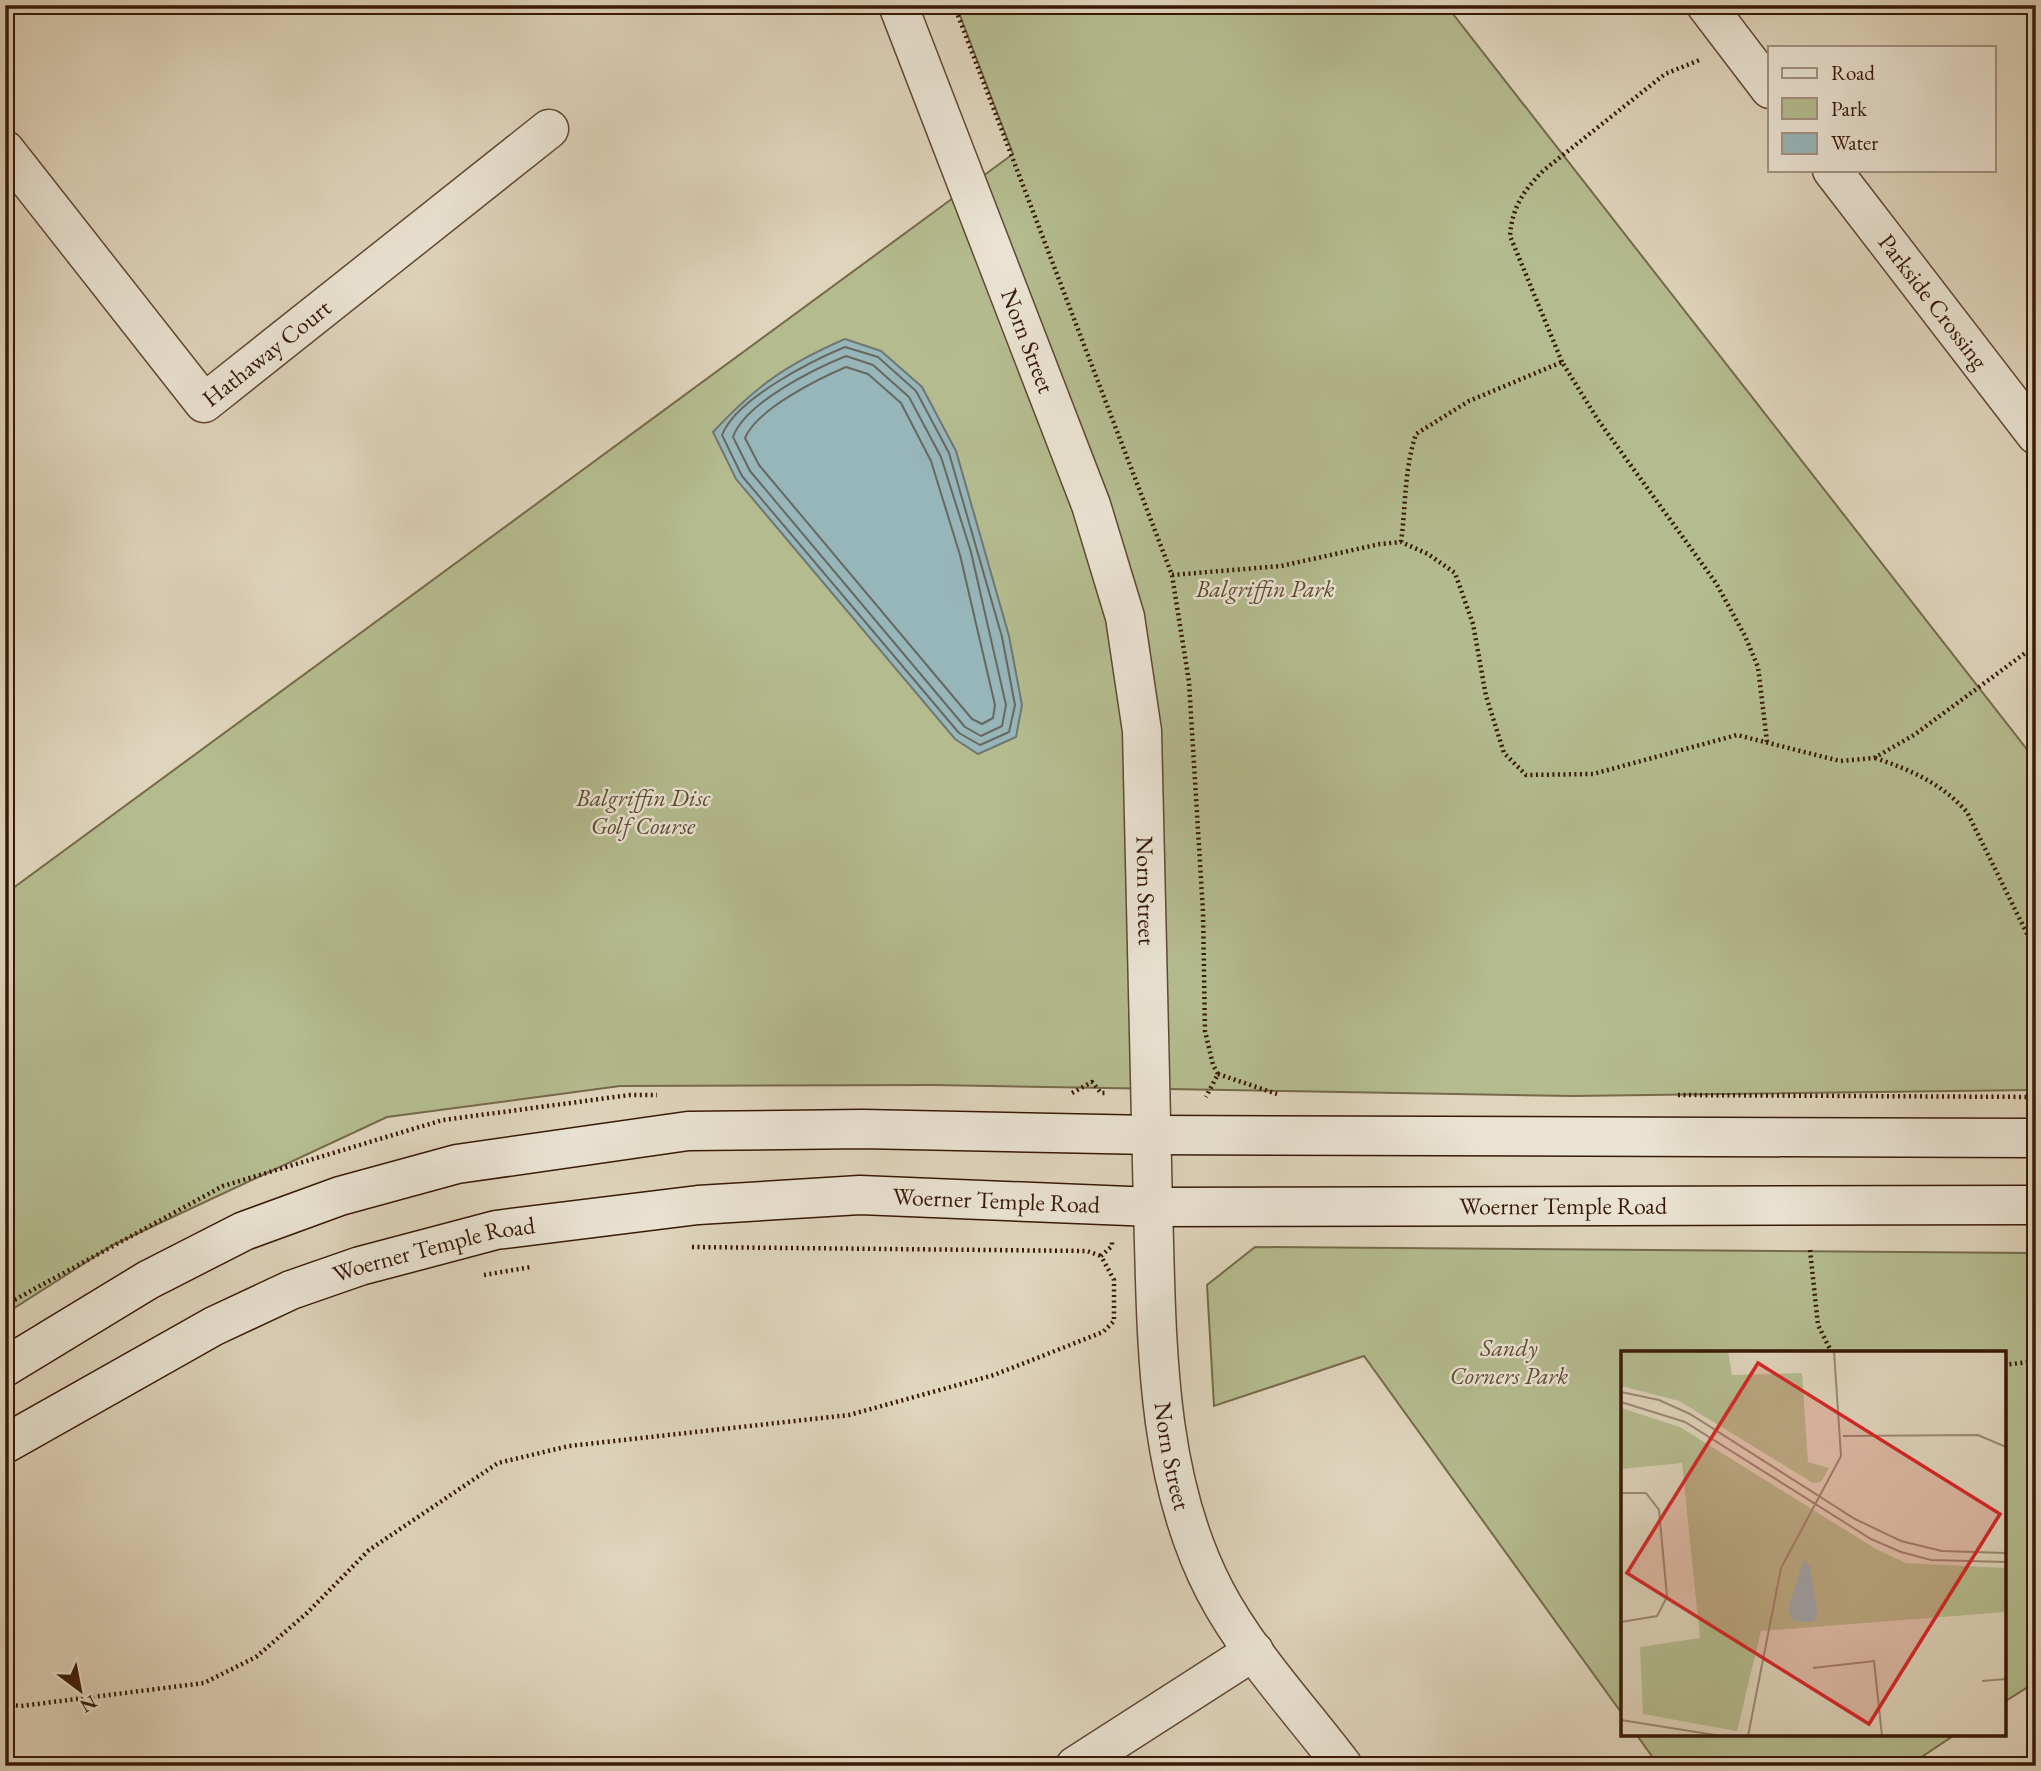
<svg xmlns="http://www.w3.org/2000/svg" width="2041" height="1771" font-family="'EB Garamond',serif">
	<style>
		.green { fill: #b4bc8f; stroke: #766a4a; stroke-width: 2 }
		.water { fill: #97b6ba; stroke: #717772; stroke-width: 2 }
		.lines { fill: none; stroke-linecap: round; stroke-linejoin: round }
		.shore { stroke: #686860; stroke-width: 2 }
		.minor-casing { stroke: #624834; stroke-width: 41 }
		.tertiary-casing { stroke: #624834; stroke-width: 41 }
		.secondary-casing { stroke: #381906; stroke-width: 41 }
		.path { stroke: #381906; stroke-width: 4.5; stroke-dasharray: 2 3.5; stroke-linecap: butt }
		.minor { stroke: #eae3d3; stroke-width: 38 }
		.tertiary { stroke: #eae3d3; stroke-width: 38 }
		.secondary { stroke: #eae3d3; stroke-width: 38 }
		.labels { text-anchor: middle; stroke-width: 5; stroke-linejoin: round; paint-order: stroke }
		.street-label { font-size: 24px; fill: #381906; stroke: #eae3d3 }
		.park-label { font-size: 24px; font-style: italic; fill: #5d4a2f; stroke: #eae3d3 }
		.inset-road { fill: none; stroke: #9c8973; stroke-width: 2 }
		.view { fill: #d62828; fill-opacity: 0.15; stroke: #d62828; stroke-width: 3.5 }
		.inset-edge { fill: none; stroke: #381906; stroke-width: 3.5 }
	</style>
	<rect width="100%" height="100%" fill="#dfd4bc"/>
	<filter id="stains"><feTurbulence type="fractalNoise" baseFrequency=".00286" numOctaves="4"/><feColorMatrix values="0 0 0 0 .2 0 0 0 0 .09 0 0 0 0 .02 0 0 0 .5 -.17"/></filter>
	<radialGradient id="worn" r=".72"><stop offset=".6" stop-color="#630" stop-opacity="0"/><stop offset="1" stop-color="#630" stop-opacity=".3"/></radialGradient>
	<path class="green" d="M956,5H1446L2036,761V1090L1573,1096L934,1085L620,1086L387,1117L113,1245L5,1314V894L1013,154Z
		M1255,1247L2036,1253V1682L2004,1702V1353H1623V1715L1364,1356L1214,1406L1207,1285Z
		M1636,1734H1956L1908,1766H1659Z"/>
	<path class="water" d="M845,339L881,351L922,387L956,451L1009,636L1022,705L1016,737L978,754L955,739L736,479L713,432C756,386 787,364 845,339Z"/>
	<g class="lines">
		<path class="shore" d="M845,347L878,357L916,391L949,453L1002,637L1015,705L1009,732L980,745L959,733L742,476L722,435C736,399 811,361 845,347Z
			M846,356L873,365L909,397L941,457L971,552L1006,705L1002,726L981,736L965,727L750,471L733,437C745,403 814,369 846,356Z
			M846,367L868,374L901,403L931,461L960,555L995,705L993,718L982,724L972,719L759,465L745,438C757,409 818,379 846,367Z"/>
		<defs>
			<g id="minor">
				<path d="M1706,5L1770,89"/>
				<path id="s1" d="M5,150L204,403L549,129"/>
				<path id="s2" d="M1832,170L2036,435"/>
				<path id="s3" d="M1153,1207C1157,1335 1154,1474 1215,1591C1248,1654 1300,1709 1343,1766"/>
				<path d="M1075,1766L1254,1651"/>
			</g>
			<g id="tertiary">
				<path id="s4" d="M898,5L1091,505L1125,617L1142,731L1153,1207"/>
			</g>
			<g id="secondary">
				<path d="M5,1367L148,1280L244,1231L340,1196L457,1164L688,1131L862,1129L1151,1135L2036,1138"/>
				<path id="s5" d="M5,1444L214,1326L291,1290L360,1266L496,1230L698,1205L860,1195L1153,1207L2036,1205"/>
			</g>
		</defs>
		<use href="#minor" class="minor-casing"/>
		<use href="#tertiary" class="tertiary-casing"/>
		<use href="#secondary" class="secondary-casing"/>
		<path class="path" d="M954,5L1172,575L1189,682L1203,912L1205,1031L1213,1065L1218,1074L1206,1097
			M1562,362L1510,236C1512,207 1524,190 1544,170L1665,74L1702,59
			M1401,542C1406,505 1404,470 1416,434L1469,401L1562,362L1598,420L1716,583L1745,636L1758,667L1767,742
			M1172,575L1281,566L1380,544L1401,542L1428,554L1455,573L1473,624L1486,696L1504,753L1526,775L1593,774L1737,735L1840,761L1874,758L1914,735L2036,645
			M1875,758C1911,770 1941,783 1967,812L2036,952
			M1218,1074L1277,1094
			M1072,1093L1092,1082L1101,1093H1106
			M1678,1095L2036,1097
			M692,1247L1087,1251L1101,1256
			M1810,1250L1818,1325L1832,1353
			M484,1275L531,1267
			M5,1305L223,1186L443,1120L630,1095H657
			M2004,1365L2036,1361
			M5,1704L21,1706L204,1683L256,1657L307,1613L369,1550L498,1463L569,1446L849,1415L994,1375L1103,1332L1114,1321V1280L1101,1256L1112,1246V1241"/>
		<use href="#minor" class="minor"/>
		<use href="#tertiary" class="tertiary"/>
		<use href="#secondary" class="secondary"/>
	</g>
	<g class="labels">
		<g class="street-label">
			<text dy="8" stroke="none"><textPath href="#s2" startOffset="166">Parkside Crossing</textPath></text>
			<text dy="8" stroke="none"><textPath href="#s4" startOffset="360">Norn Street</textPath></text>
			<text dy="8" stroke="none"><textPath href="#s1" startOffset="402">Hathaway Court</textPath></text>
			<text dy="8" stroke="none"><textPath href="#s4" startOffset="928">Norn Street</textPath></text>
			<text dy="8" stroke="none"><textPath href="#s5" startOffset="1041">Woerner Temple Road</textPath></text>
			<text dy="8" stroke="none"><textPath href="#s5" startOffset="1608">Woerner Temple Road</textPath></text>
			<text dy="8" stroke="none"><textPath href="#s5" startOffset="474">Woerner Temple Road</textPath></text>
			<text dy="8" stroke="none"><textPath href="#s3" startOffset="250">Norn Street</textPath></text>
		</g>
		<g class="park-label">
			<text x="1265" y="597">Balgriffin Park</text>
			<text x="643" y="806">Balgriffin Disc<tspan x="643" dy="28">Golf Course</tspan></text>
			<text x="1509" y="1356">Sandy<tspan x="1509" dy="28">Corners Park</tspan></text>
		</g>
	</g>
	<g transform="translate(1621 1351)">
		<rect width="385" height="385" fill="#dfd4bc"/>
		<path d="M0,0H107L111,24L181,22L187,111L208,117L200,131L192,132L58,50L0,35ZM0,57L59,76L255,198L285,212L385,217V261L140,280L116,380L22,363L19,296L79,287L61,112L0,118Z" fill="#b4bc8f"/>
		<path d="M182,210L189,215L196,262L195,269L188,271L173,270L167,259Z" fill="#97b6ba"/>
		<path class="inset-road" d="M0,41L38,49L69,63L234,168L280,190L321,200L385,202M0,51L64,71L250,188L280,201L310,209L385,211M222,85L357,84L385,96M0,142H25L38,159L46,246L36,265L0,271M192,317L253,310L261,385M361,330L385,328M0,369L100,385M127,385L160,217L220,105L213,0"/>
		<path class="view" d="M137,12L379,163L248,373L6,222Z"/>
		<rect width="385" height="385" class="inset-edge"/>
	</g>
	<rect width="2041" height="1771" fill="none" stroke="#dfd4bc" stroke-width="28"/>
	<rect x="7" y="7" width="2027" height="1757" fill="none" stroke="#381906" stroke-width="3.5"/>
	<rect x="14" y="14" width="2013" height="1743" fill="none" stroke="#381906" stroke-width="2"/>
	<rect x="1768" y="46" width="228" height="126" fill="#eae3d3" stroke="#a39281" stroke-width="2"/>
	<rect x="1782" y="68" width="35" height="10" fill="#eae3d3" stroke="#a39281" stroke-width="2"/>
	<text x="1831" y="80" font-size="21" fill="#381906">Road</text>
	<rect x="1782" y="98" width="35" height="21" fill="#b4bc8f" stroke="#a39281" stroke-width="2"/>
	<text x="1831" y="116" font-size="21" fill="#381906">Park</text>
	<rect x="1782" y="133" width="35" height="21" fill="#97b6ba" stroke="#a39281" stroke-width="2"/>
	<text x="1831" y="150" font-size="21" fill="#381906">Water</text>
	<g transform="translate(80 1690) rotate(148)" stroke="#eae3d3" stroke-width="5" paint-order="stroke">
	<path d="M0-5L12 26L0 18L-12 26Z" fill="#381906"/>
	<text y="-10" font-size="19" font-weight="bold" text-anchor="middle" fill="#381906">N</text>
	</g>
	<rect width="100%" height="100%" filter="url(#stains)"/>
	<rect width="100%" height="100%" fill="url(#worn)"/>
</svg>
